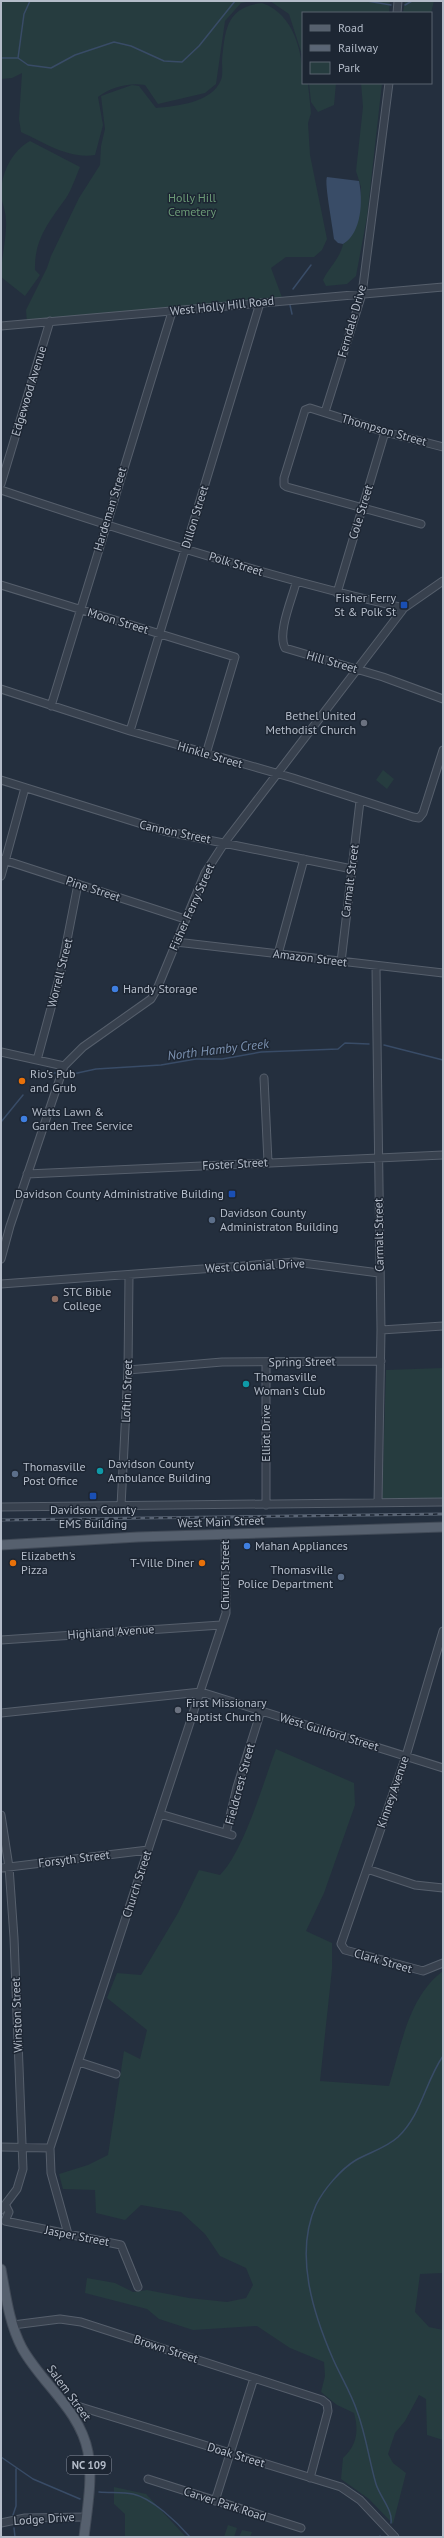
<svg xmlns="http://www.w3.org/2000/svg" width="444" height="2538" font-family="'PT Sans',sans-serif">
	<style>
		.green { fill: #263c3f }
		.water { fill: #394c67 }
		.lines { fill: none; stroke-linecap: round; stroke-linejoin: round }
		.stream { stroke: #394c67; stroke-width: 1.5 }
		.minor-casing { stroke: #565f6c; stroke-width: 9 }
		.major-casing { stroke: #414a57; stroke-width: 11 }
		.minor { stroke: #38414e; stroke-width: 7 }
		.major { stroke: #56606e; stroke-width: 9 }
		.rail-casing { stroke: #5a6575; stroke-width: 3 }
		.rail { stroke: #1d2633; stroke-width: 1.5; stroke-dasharray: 4.5; stroke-linecap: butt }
		.transit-dot { fill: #1a4fb4; stroke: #1d2633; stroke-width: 1.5 }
		.worship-dot { fill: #6b7280; stroke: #1d2633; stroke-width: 1.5 }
		.shop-dot { fill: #3f7fe0; stroke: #1d2633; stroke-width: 1.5 }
		.food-dot { fill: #e8710a; stroke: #1d2633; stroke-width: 1.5 }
		.service-dot { fill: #5c6f8a; stroke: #1d2633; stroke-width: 1.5 }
		.education-dot { fill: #8d6e63; stroke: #1d2633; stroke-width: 1.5 }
		.culture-dot { fill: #0f9aa8; stroke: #1d2633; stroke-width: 1.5 }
		.labels { text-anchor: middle; stroke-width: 3; stroke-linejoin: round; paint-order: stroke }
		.shield { fill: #1d2633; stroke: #878f9c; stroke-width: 1 }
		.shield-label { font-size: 11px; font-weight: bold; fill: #b4bcc9 }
		.park-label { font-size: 12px; fill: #6b9a76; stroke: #1d2633 }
		.street-label { font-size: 12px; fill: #b4bcc9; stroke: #1d2633 }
		.poi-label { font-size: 12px; fill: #b4bcc9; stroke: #1d2633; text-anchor: start }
		.water-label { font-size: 13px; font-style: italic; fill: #7c92b1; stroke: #1d2633 }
	</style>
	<rect width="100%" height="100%" fill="#242f3e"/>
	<path class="green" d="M1,1H252L241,3L225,21L216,84L205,93L158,104L145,85C130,82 110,87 98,97L103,125L95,155C68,159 45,143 21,132L19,119L22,73L12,78L1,79Z
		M270,1H390L389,13H303V58L289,14Z
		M405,1H434L431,13H403Z
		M262,3C294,14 303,52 303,83L308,84L311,113L308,123L310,155L327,239L322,250L314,257H286L271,268L283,300L27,323L26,310L47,268L51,256L79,198L100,165L101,146L105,129L101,96L132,85L139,86L156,108C176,106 212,103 221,80C223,75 222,67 222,61C225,30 226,7 262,3Z
		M309,83H336L334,105L318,112L311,102Z
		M361,83H382L367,217L356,276L347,284L326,286L323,280C329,267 340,259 343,244L347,241L360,207L361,187L356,171L363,107Z
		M30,141L80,167C76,176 72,189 66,198C49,222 34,239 35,270L40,275L25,296L1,277C1,258 7,237 6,221C6,213 3,205 1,197C0,176 11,151 30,141Z
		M383,770L394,779L387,789L376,780Z
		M443,1368V1500L382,1503L386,1370Z
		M276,1749L354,1783L355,1805L324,1893L306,1931L332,1943V1969L320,2081L389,2086C401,2047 408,1997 443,1971V2273L420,2274L415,2312L429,2327L443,2330V2440L427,2435L426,2399L419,2395L405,2421L395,2433L388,2454L393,2463L406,2473L393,2524L369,2499L341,2479L343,2458C357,2445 359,2431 354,2413L337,2405L321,2392L325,2376L324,2362L290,2348L257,2326L193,2330L159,2319L147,2309L85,2293L87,2278L115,2283L133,2292L147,2290L189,2298L227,2302L246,2298L253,2285L246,2268L220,2256L205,2234L181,2212L141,2205L125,2220L96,2213L95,2190L63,2189L59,2174L88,2165L108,2155L124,2051L140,2059L147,2030L107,1998L117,1973L141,1975L178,1913L199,1870L220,1875C244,1851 263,1783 276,1749Z
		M114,2487L146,2494L186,2537H125V2514L114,2504Z
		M228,2525L237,2528L234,2537H224Z
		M242,2530L252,2532L250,2537H239Z"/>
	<path class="water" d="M327,177L359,181C363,200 362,233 343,244L338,243L334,239C333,228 324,182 327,177Z"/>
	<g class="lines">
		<path class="stream" d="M367,1L391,5
			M405,5L412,1
			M1,58H18L28,65L51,68L75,55L114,42L131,46L164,61L182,62L199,46L235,1
			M18,58L24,14L30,1
			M293,289L311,265
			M290,305L292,314
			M384,1045L443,1060
			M68,1075L96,1069L161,1065L196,1059H222L261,1052L338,1049L345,1043L369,1044
			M37,1078L43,1073H57
			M1,1122L23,1095
			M1,2457L33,2479L80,2499
			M99,2492C110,2493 123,2492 133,2494C152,2498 178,2523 190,2537
			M13,2515L16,2506V2469
			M391,2523C393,2510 380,2497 376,2484C369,2460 366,2435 357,2411C351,2393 341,2377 333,2359C313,2313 294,2254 316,2205C324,2189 341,2169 356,2160C370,2152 386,2148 398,2137C422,2114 425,2082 443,2056
			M14,2528L15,2537
			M380,2537V2536"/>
		<defs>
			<path id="minor" d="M397,13L398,1
				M1,326L443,287
				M325,412L362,294L389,83
				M1,484L50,321
				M1,490C134,535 268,577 404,608
				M421,524L287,487L284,485V478L305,410L310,408L385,432L443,447
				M296,583C292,599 277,633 285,648L383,677L443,699
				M1,585L235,657L206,754
				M337,593L385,432
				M1,689L130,731L293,778L413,817L419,818L423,813L443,750
				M51,706L172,312
				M130,731L260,303
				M1,780L164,831L352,869
				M1,859L185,919
				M1,876L25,788
				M176,942L443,973
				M278,954L304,859
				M341,962L360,801
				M376,967L381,1330L378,1503
				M1,1052L64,1066
				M37,1060L61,971L78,884
				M264,1078L268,1162
				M27,1174L443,1155
				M1,1259L10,1226L64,1066L83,1047L151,999L157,989L205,873L225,842L404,608L443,581
				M1,1284L295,1262L379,1273
				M381,1330L443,1326
				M266,1362V1505
				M128,1370L222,1362L381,1361
				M121,1506L128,1370L129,1276
				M1,1507L443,1502
				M443,1631L406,1756L341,1944L345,1950L423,1971L443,1963
				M1,1640L221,1625
				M1,1713L201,1692L443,1768
				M160,1814L232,1835
				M1,1815L9,1867L14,1938L23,2169L17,2189L1,2210
				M226,1833L237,1787L261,1711
				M1,1868L148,1850
				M367,1869L415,1885L443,1888
				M79,2062L116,2074
				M1,2147L50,2148
				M6,2206L9,2212L5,2221L121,2245L138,2287
				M68,2234L51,2173L50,2148L226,1613L225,1533
				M13,2325L60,2319L81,2322L322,2400L327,2404L328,2411L310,2478
				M61,2401L341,2487L360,2500L395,2537
				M148,2479L301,2528
				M215,2501L254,2378
				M1,2523L25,2518L86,2517"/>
			<path id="major" d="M1,1545L138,1537L443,1527
				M1,2269C6,2296 9,2323 22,2348C42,2384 80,2410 88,2452C93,2479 87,2510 84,2537"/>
		</defs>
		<use href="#minor" class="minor-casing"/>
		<use href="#major" class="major-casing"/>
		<use href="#minor" class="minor"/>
		<use href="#major" class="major"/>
		<defs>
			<path id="rail" d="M1,1520L443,1514"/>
		</defs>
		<use href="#rail" class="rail-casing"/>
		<use href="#rail" class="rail"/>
	</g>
	<g class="transit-dot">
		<rect x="400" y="601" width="8" height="8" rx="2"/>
		<rect x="228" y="1190" width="8" height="8" rx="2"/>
		<rect x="89" y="1492" width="8" height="8" rx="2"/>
	</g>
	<g class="worship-dot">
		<circle cx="364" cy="723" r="4"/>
		<circle cx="178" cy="1710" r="4"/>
	</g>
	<g class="shop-dot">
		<circle cx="115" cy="989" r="4"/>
		<circle cx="24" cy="1119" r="4"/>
		<circle cx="247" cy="1546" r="4"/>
	</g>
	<g class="food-dot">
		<circle cx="22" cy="1081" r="4"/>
		<circle cx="13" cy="1563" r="4"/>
		<circle cx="202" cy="1563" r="4"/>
	</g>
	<g class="service-dot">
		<circle cx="212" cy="1220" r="4"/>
		<circle cx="15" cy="1474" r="4"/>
		<circle cx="341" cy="1577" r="4"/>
	</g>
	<circle class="education-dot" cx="55" cy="1299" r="4"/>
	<g class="culture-dot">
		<circle cx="246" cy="1384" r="4"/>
		<circle cx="100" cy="1471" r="4"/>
	</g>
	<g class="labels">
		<rect class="shield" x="67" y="2456" width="44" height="18" rx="3"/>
		<g class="shield-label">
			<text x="89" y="2469">NC 109</text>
		</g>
		<g class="park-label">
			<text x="192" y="202">Holly Hill<tspan x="192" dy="14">Cemetery</tspan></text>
		</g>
		<g class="street-label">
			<text transform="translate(222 306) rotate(-6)" y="4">West Holly Hill Road</text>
			<text transform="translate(352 321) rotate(-74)" y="4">Ferndale Drive</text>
			<text transform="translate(29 391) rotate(-73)" y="4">Edgewood Avenue</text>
			<text transform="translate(384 430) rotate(16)" y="4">Thompson Street</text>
			<text transform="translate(110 509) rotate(-73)" y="4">Hardeman Street</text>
			<text transform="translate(361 512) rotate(-73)" y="4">Cole Street</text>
			<text transform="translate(195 517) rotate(-73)" y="4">Dillon Street</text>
			<text transform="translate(236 564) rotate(17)" y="4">Polk Street</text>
			<text transform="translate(118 621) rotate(17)" y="4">Moon Street</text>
			<text transform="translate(332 662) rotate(16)" y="4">Hill Street</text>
			<text transform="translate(210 755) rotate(16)" y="4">Hinkle Street</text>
			<text transform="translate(175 832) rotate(12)" y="4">Cannon Street</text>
			<text transform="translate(350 881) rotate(-83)" y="4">Carmalt Street</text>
			<text transform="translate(93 889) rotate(18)" y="4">Pine Street</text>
			<text transform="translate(192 907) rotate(-66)" y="4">Fisher Ferry Street</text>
			<text transform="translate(310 958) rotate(7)" y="4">Amazon Street</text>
			<text transform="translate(60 973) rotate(-76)" y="4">Worrell Street</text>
			<text transform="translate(235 1164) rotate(-3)" y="4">Foster Street</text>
			<text transform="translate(379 1235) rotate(-91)" y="4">Carmalt Street</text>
			<text transform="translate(255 1266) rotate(-3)" y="4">West Colonial Drive</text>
			<text transform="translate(302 1362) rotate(-1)" y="4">Spring Street</text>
			<text transform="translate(127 1391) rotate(-88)" y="4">Loftin Street</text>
			<text transform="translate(266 1433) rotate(-90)" y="4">Elliot Drive</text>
			<text transform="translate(221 1522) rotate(-2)" y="4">West Main Street</text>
			<text transform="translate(225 1575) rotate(-90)" y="4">Church Street</text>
			<text transform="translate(111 1632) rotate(-4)" y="4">Highland Avenue</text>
			<text transform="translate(329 1732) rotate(17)" y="4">West Guilford Street</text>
			<text transform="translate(240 1784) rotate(-75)" y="4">Fieldcrest Street</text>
			<text transform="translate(393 1792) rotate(-71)" y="4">Kinney Avenue</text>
			<text transform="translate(74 1859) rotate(-7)" y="4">Forsyth Street</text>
			<text transform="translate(137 1884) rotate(-72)" y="4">Church Street</text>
			<text transform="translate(383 1961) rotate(16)" y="4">Clark Street</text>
			<text transform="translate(17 2015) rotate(-92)" y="4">Winston Street</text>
			<text transform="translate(77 2236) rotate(11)" y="4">Jasper Street</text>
			<text transform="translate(166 2349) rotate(18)" y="4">Brown Street</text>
			<text transform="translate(69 2393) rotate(54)" y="4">Salem Street</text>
			<text transform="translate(236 2455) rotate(17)" y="4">Doak Street</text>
			<text transform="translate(225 2504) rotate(18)" y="4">Carver Park Road</text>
			<text transform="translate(44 2519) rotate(-4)" y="4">Lodge Drive</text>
		</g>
		<g class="poi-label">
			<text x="396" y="602" text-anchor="end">Fisher Ferry<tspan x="396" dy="14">St &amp; Polk St</tspan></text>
			<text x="356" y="720" text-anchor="end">Bethel United<tspan x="356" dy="14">Methodist Church</tspan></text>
			<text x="123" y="993">Handy Storage</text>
			<text x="30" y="1078">Rio's Pub<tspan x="30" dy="14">and Grub</tspan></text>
			<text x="32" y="1116">Watts Lawn &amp;<tspan x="32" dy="14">Garden Tree Service</tspan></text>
			<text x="224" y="1198" text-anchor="end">Davidson County Administrative Building</text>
			<text x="220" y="1217">Davidson County<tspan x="220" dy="14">Administraton Building</tspan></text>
			<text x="63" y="1296">STC Bible<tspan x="63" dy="14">College</tspan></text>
			<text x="254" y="1381">Thomasville<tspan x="254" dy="14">Woman's Club</tspan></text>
			<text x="108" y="1468">Davidson County<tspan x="108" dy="14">Ambulance Building</tspan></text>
			<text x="23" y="1471">Thomasville<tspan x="23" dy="14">Post Office</tspan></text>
			<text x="93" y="1514" text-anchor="middle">Davidson County<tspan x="93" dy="14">EMS Building</tspan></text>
			<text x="255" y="1550">Mahan Appliances</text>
			<text x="21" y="1560">Elizabeth's<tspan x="21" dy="14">Pizza</tspan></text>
			<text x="194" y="1567" text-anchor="end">T-Ville Diner</text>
			<text x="333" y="1574" text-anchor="end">Thomasville<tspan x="333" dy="14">Police Department</tspan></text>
			<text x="186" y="1707">First Missionary<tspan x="186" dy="14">Baptist Church</tspan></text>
		</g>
		<g class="water-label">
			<text transform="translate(218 1049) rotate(-7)" y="5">North Hamby Creek</text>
		</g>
	</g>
	<rect width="444" height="2538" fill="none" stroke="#b4bcc9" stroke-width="4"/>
	<rect x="302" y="12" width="130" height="72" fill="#1d2633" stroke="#59626f"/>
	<rect x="310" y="25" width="20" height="6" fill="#56606e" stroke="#59626f"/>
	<text x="338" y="32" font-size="12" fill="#b4bcc9">Road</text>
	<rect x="310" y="45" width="20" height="6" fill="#5a6575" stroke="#59626f"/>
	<text x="338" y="52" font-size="12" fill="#b4bcc9">Railway</text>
	<rect x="310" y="62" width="20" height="12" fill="#263c3f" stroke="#59626f"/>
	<text x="338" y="72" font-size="12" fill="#b4bcc9">Park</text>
</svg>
